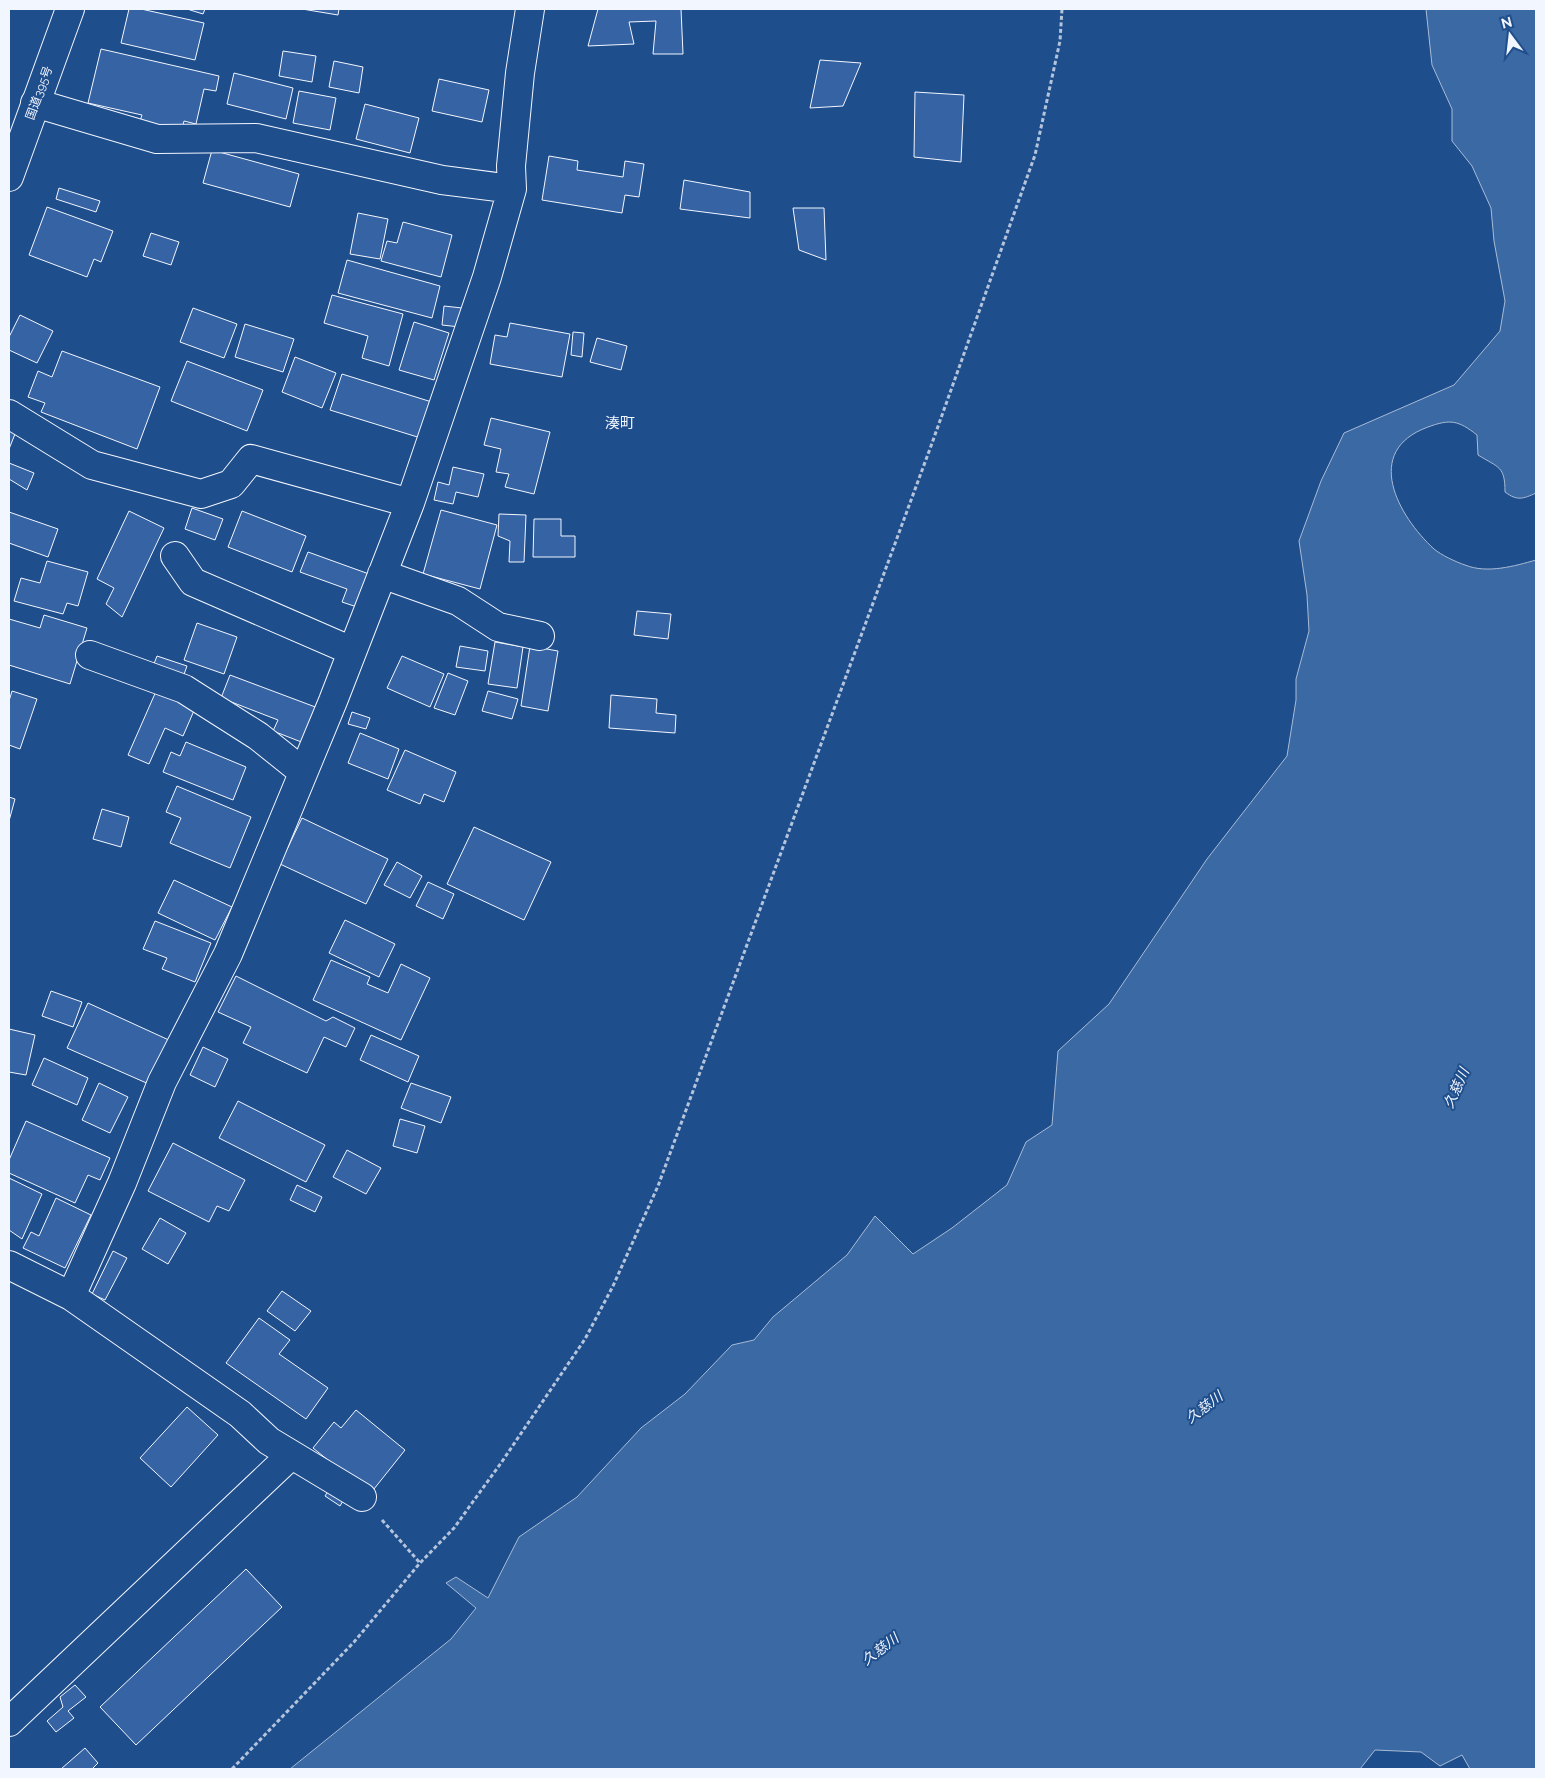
<svg xmlns="http://www.w3.org/2000/svg" width="1545" height="1778" font-family="Raleway,'Noto Sans JP',sans-serif">
	<style>
		.water { fill: #3b69a3; stroke: #a8bbd7 }
		.building { fill: #3563a3; stroke: #f2f6ff }
		.lines { fill: none; stroke-linecap: round; stroke-linejoin: round }
		.minor-casing { stroke: #f2f6ff; stroke-width: 30 }
		.trunk-casing { stroke: #f2f6ff; stroke-width: 30 }
		.path { stroke: #b3c4dc; stroke-width: 3; stroke-dasharray: 4 2.5; stroke-linecap: butt }
		.minor { stroke: #1f4e8c; stroke-width: 28 }
		.trunk { stroke: #1f4e8c; stroke-width: 28 }
		.labels { text-anchor: middle; stroke-width: 4; stroke-linejoin: round; paint-order: stroke }
		.street-label { font-size: 12px; fill: #f2f6ff; stroke: #1f4e8c }
		.water-label { font-size: 14px; font-style: italic; fill: #f2f6ff; stroke: #1f4e8c }
		.quarter-label { font-size: 15px; fill: #f2f6ff; stroke: #1f4e8c }
	</style>
	<rect width="100%" height="100%" fill="#1f4e8c"/>
	<path class="water" d="M1426,9H1536V493C1523,499 1517,501 1505,492C1505,466 1499,468 1478,455L1477,435C1458,420 1450,419 1428,427C1362,451 1398,516 1434,549C1441,555 1456,562 1465,565C1487,574 1515,566 1536,560V1769H1470L1462,1755L1440,1766L1421,1752L1375,1750L1360,1769H290L451,1639L476,1608L446,1583L456,1577L488,1598L519,1537L577,1497L641,1428L685,1394L732,1345L754,1340L773,1317L847,1255L875,1216L913,1254L952,1228L1007,1185L1026,1142L1052,1125L1058,1051L1109,1004L1207,859L1287,756L1296,700V679L1309,631L1307,595L1299,541L1321,481L1344,433L1454,385L1500,331L1505,301L1494,241L1491,208L1472,166L1452,141V109L1432,65Z"/>
	<path class="building" d="M129,9H141L204,23L195,60L121,43Z
		M187,9H205L203,14Z
		M302,9H339L338,15Z
		M598,9H681L683,54H653L656,21L629,22L634,44L588,46Z
		M101,49L219,76L216,91L204,89L196,124L184,121L181,133L139,124L142,115L88,103Z
		M283,51L316,56L312,82L279,76Z
		M820,60L861,63L843,106L810,108Z
		M334,61L363,67L359,93L329,87Z
		M234,73L293,88L286,119L227,104Z
		M439,79L489,90L482,122L432,111Z
		M299,91L336,98L330,130L293,123Z
		M915,92L964,95L961,162L914,157Z
		M365,104L419,118L410,153L356,139Z
		M212,150L299,174L290,207L203,183Z
		M549,156L578,161L577,170L623,177L625,161L644,164L639,197L625,195L622,213L542,200Z
		M684,180L750,192V218L680,209Z
		M59,188L100,201L96,212L56,199Z
		M47,207L113,231L101,262L94,259L87,277L29,255Z
		M793,208H824L826,260L799,250Z
		M358,213L388,219L380,259L350,254Z
		M403,222L452,235L441,277L381,261L387,241L397,243Z
		M151,233L179,242L171,265L143,256Z
		M347,260L440,286L432,318L338,293Z
		M332,295L403,314L389,366L362,358L368,336L324,323Z
		M444,306L462,308L460,327L442,325Z
		M193,308L237,324L224,358L180,342Z
		M20,315L53,331L37,363L9,350V337Z
		M414,322L449,333L434,380L399,370Z
		M510,323L570,334L562,377L490,364L495,335L507,337Z
		M245,324L294,339L283,372L235,357Z
		M573,332L584,333L582,357L571,355Z
		M597,338L627,346L621,370L590,362Z
		M62,351L160,387L137,449L41,412L45,403L28,397L38,371L52,377Z
		M295,357L336,373L322,408L282,392Z
		M187,361L263,390L247,431L171,401Z
		M342,374L435,403L424,439L330,410Z
		M491,418L550,432L534,494L505,487L509,474L496,472L501,449L484,445Z
		M9,425L17,429L9,449Z
		M9,463L34,473L27,490L9,479Z
		M453,467L484,474L478,497L456,492L453,504L434,500L438,482L449,485Z
		M192,508L223,519L215,540L185,529Z
		M441,510L497,525L480,589L423,574Z
		M129,511L164,528L122,617L106,604L114,588L97,579Z
		M242,511L306,536L292,572L228,547Z
		M9,512L58,529L48,557L9,543Z
		M499,514L526,515L524,562H509L510,541L498,536Z
		M534,519H561V536H575V557H533Z
		M308,552L369,574L357,607L342,602L347,589L300,572Z
		M47,561L88,572L78,606L67,603L63,614L14,601L21,578L40,583Z
		M637,611L671,614L668,639L634,635Z
		M44,615L87,628L70,684L9,665V619L40,628Z
		M197,623L237,637L224,674L184,660Z
		M495,642L523,647L517,688L488,684Z
		M460,646L488,651L485,671L456,667Z
		M530,646L558,651L548,711L521,706Z
		M157,656L187,666L182,680L152,669Z
		M402,656L444,674L430,707L387,688Z
		M448,673L468,681L455,715L434,708Z
		M230,675L318,708L304,743L273,731L278,720L221,698Z
		M157,689L196,706L183,736L165,728L149,764L128,755Z
		M12,691L37,699L20,749L9,745V701Z
		M488,691L518,699L512,719L482,711Z
		M611,695L657,699L656,713L676,715L675,733L609,728Z
		M352,712L370,718L366,729L348,724Z
		M360,733L399,749L388,779L348,763Z
		M186,742L246,767L233,800L163,772L171,752L180,756Z
		M405,750L456,772L444,802L424,794L420,804L387,790Z
		M177,786L251,817L230,868L170,843L181,818L166,812Z
		M9,797L15,799L9,821Z
		M102,809L129,817L121,847L93,839Z
		M302,818L388,859L366,904L280,864Z
		M474,827L551,862L524,920L447,884Z
		M397,862L422,876L410,898L384,885Z
		M174,880L232,907L215,940L158,913Z
		M428,882L454,894L443,919L416,906Z
		M345,920L395,944L379,977L329,953Z
		M155,921L211,943L195,982L162,969L167,958L143,949Z
		M331,960L370,977L367,984L388,993L401,964L430,978L401,1040L313,1000Z
		M236,976L326,1021L333,1017L355,1028L346,1047L324,1037L307,1073L243,1043L251,1027L218,1012Z
		M51,991L82,1002L73,1027L42,1016Z
		M88,1003L171,1041L151,1085L67,1048Z
		M9,1029L35,1035L26,1075L9,1072Z
		M371,1035L419,1056L408,1082L360,1060Z
		M203,1047L228,1059L215,1087L190,1075Z
		M44,1058L88,1078L77,1105L32,1085Z
		M99,1083L128,1097L110,1133L82,1120Z
		M411,1083L451,1097L441,1123L401,1108Z
		M238,1101L325,1145L306,1182L219,1138Z
		M400,1119L425,1126L417,1153L393,1146Z
		M26,1121L110,1158L100,1180L88,1175L75,1203L9,1173V1160Z
		M173,1143L245,1180L229,1211L217,1206L209,1222L148,1191Z
		M347,1150L381,1168L366,1194L333,1177Z
		M9,1178L42,1194L22,1239L9,1230Z
		M297,1185L322,1197L315,1212L290,1200Z
		M56,1198L91,1215L65,1268L23,1248L31,1232L39,1236Z
		M160,1218L186,1233L168,1264L142,1249Z
		M113,1251L127,1258L105,1300L92,1294Z
		M282,1291L311,1311L295,1331L267,1311Z
		M259,1318L290,1340L279,1354L328,1388L306,1419L226,1363Z
		M187,1407L218,1435L171,1487L140,1458Z
		M356,1410L405,1450L370,1494L313,1448L334,1422L341,1428Z
		M333,1484L347,1494L340,1506L325,1496Z
		M246,1569L282,1607L136,1745L100,1707Z
		M75,1685L86,1697L68,1711L74,1718L56,1732L47,1721L63,1707L60,1697Z
		M85,1748L98,1763L92,1769H61Z"/>
	<g class="lines">
		<defs>
			<path id="minor" d="M35,103L157,139L256,138L442,180L512,189
				M9,414L92,465L201,494L231,484L251,459L410,503
				M175,556L193,582L352,651
				M382,574L458,601L498,627L540,636
				M90,655L184,689L258,736L303,772
				M9,1265L71,1296L240,1414L269,1441L362,1497
				M71,1296L122,1183L162,1082L228,954L333,701L410,503L487,277L512,189L511,166L520,73L530,9
				M9,1722L290,1456"/>
			<path id="trunk" d="M9,177L70,9"/>
		</defs>
		<use href="#minor" class="minor-casing"/>
		<use href="#trunk" class="trunk-casing"/>
		<path class="path" d="M382,1520L420,1563
			M232,1769L354,1642L420,1563L454,1528L501,1463L585,1339L613,1286L658,1186L931,446L1035,155L1060,41L1062,9"/>
		<use href="#minor" class="minor"/>
		<use href="#trunk" class="trunk"/>
	</g>
	<g class="labels">
		<g class="street-label">
			<text transform="translate(39 93) rotate(-70)" y="4">国道395号</text>
		</g>
		<g class="water-label">
			<text transform="translate(1456 1088) rotate(-66)" y="5">久慈川</text>
			<text transform="translate(1204 1407) rotate(-37)" y="5">久慈川</text>
			<text transform="translate(880 1649) rotate(-37)" y="5">久慈川</text>
		</g>
		<g class="quarter-label">
			<text x="620" y="428">湊町</text>
		</g>
	</g>
	<rect width="1545" height="1778" fill="none" stroke="#f2f6ff" stroke-width="20"/>
	<g transform="translate(1510 35) rotate(345)" stroke="#1f4e8c" stroke-width="4" paint-order="stroke">
	<path d="M0-4L9 19L0 12L-9 19Z" fill="#f2f6ff"/>
	<text y="-8" font-size="14" font-weight="bold" text-anchor="middle" fill="#f2f6ff">N</text>
	</g>
</svg>
